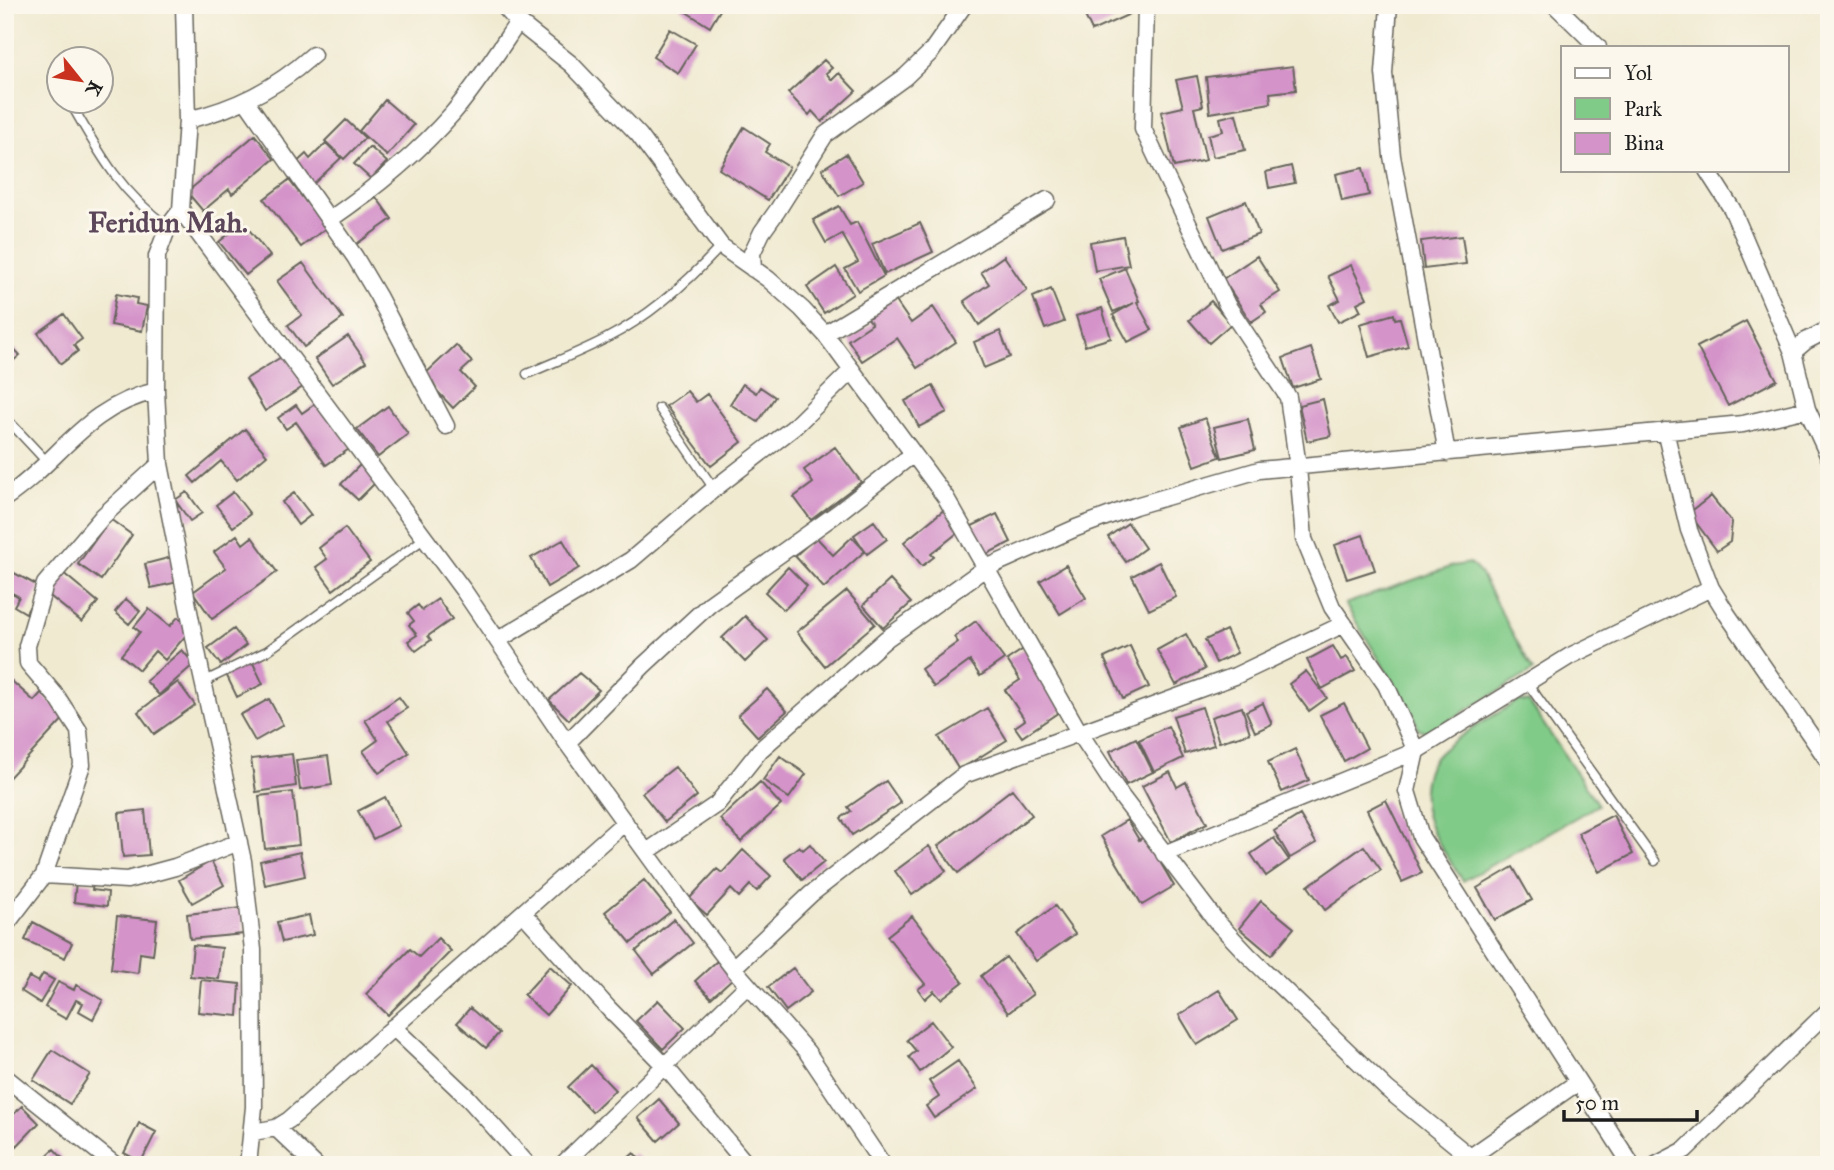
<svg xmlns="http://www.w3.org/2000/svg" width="1834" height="1170" font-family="'IM FELL Great Primer',serif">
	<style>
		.green { fill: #81cb88; stroke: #4e7452; stroke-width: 2 }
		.building { fill: #d493c9 }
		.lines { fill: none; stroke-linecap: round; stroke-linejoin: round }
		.service-casing { stroke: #66645b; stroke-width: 11 }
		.minor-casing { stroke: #66645b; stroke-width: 19 }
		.service { stroke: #fff; stroke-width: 8 }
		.minor { stroke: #fff; stroke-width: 16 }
		.labels { text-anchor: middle; stroke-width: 6; stroke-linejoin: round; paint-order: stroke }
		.district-label { font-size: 28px; font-weight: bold; fill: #5c4659; stroke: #fbf7ec }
	</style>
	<rect width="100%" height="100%" fill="#fbf7ec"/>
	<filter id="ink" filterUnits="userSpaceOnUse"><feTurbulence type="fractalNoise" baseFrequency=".0143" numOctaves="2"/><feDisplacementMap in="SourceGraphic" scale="14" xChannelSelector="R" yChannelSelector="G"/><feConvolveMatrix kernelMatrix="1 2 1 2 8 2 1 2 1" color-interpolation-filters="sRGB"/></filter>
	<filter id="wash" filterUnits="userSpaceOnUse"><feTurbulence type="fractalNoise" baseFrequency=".00686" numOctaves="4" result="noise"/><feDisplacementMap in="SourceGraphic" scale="28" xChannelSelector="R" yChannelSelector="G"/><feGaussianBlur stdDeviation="1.57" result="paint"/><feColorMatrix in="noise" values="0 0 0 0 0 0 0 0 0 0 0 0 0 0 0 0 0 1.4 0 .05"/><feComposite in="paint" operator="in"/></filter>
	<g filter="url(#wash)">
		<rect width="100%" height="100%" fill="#f0ead1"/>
		<path class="green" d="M1470,563L1480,573L1533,671L1429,732L1419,730L1413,714L1345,604L1453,566Z
			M1518,701L1529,702L1598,805L1463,881C1452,863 1438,845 1430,826C1421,806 1421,777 1434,759C1447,741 1498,713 1518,701Z"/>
		<g id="blocks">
			<path class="building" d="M682,5H723L710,27L680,8Z
				M1080,5H1127L1130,14L1092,31Z
				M670,29L696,44L678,73L653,57Z
				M824,60L832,68L826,73L832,80L839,73L856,91L822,122L812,111L809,115L788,93Z
				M1293,66L1296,90L1270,93L1271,103L1210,113L1206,77Z
				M1197,76L1203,106L1194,108L1206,160L1174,167L1161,112L1183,107L1176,80Z
				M385,100L414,125L387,156L359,131Z
				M1236,114L1245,150L1213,157L1208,135L1223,131L1220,118Z
				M346,120L365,138L344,159L325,141Z
				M744,127L770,144L765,152L789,167L768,200L719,169Z
				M255,135L274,159L232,194L229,189L203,211L187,192Z
				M326,143L341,158L312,185L293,166L306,154L310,159Z
				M370,147L387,162L371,179L354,164Z
				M846,154L863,182L839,196L822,169Z
				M1291,166L1295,183L1269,188L1266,172Z
				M1363,168L1369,195L1342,201L1336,174Z
				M289,180L326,228L301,247L264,199Z
				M376,197L392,219L355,245L339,223Z
				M1246,201L1259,234L1222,249L1209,216Z
				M839,206L850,225L857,222L884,276L858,291L845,269L858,262L842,234L826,243L813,220Z
				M243,222L270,256L246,275L219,242Z
				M920,223L933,252L885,274L872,244Z
				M1123,236L1129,265L1095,271L1090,242Z
				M1462,236L1466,264L1424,269L1421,241Z
				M1004,256L1027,290L979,325L964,301L989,284L981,272Z
				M1257,256L1280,292L1261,304L1266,312L1251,322L1223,279Z
				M303,263L343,318L304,347L288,325L302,315L277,281Z
				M1351,265L1367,298L1357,303L1361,311L1338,322L1329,305L1340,300L1328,276Z
				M836,267L853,294L824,313L807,287Z
				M1125,268L1139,301L1137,302L1152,330L1128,342L1113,315L1134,303L1113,312L1099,279Z
				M1051,289L1064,322L1045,329L1033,297Z
				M116,294L137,298L136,304L147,306L142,331L111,325Z
				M893,297L911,323L933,307L956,342L917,368L897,338L862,361L848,340L872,324L866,315Z
				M1211,301L1231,324L1209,343L1189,320Z
				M1102,308L1111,338L1085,346L1076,316Z
				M64,314L82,339L74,345L78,351L61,364L38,333Z
				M1394,314L1395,319L1400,318L1408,346L1369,357L1360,324Z
				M1746,321L1777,380L1728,406L1697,347Z
				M1000,331L1010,357L984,368L974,342Z
				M348,336L366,362L332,384L315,359Z
				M5,339L20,355L5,368Z
				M456,345L472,362L461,372L475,387L453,408L423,376Z
				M1311,348L1321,379L1293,388L1283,358Z
				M286,354L306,385L265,411L246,379Z
				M743,384L756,393L760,387L775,397L758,422L730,404Z
				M933,386L947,412L919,427L905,401Z
				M687,391L696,402L707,394L742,442L711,466L666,406Z
				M1323,399L1331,436L1307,441L1299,405Z
				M319,401L352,447L326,465L296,422L286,429L278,418L296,405L302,413Z
				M388,406L408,434L378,457L357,429Z
				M1205,418L1220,457L1195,466L1181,427Z
				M1248,419L1255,450L1222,458L1214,427Z
				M245,429L267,455L237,480L221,461L195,483L189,476Z
				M835,447L861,482L811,520L794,497L813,483L804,470Z
				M361,464L378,480L358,500L341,484Z
				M187,492L202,513L190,521L175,500Z
				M233,492L250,514L233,527L216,505Z
				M294,493L311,515L298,525L282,502Z
				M1711,496L1732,522L1730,542L1717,551L1689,513Z
				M945,509L961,530L931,554L934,557L922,566L904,542Z
				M997,514L1011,542L985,555L970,527Z
				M110,519L132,535L101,580L78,564Z
				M874,521L887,539L867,554L854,535Z
				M1128,523L1145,548L1126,562L1108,537Z
				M345,528L370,562L333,590L316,567L327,559L319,548Z
				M237,535L243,544L252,537L277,572L212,619L193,592L226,568L214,552Z
				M1363,535L1375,570L1347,579L1335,545Z
				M816,537L833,555L852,537L865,551L824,588L795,556Z
				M563,540L579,568L547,587L531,558Z
				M172,557L178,582L151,588L145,564Z
				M1159,562L1176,597L1149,610L1132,576Z
				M1066,565L1086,598L1060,614L1040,581Z
				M788,567L807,586L784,610L765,592Z
				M5,568L40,587L26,613L14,606L19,597L12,593L5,606Z
				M62,572L98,602L82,622L45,592Z
				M890,580L911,603L883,628L863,605Z
				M847,591L875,624L825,666L797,632Z
				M126,599L140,611L129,624L115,612Z
				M438,599L452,619L428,636L431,640L416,651L408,641L417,635L409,625L414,621L408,613L418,605L422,610Z
				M149,609L170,626L178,617L192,628L165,660L155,651L139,670L121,655L140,632L134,627Z
				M745,616L768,640L745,662L722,638Z
				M976,621L1004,659L980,676L970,661L934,687L921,669L958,642L954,637Z
				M234,629L246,645L221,665L208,648Z
				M1226,630L1237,653L1216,663L1205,640Z
				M1186,634L1205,669L1176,685L1157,650Z
				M1130,646L1149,687L1123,699L1104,658Z
				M1333,646L1341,660L1347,657L1355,671L1322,689L1307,660Z
				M1025,648L1065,708L1022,737L1015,727L1025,720L1005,690L1020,680L1007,660Z
				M182,650L194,664L159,695L146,681Z
				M252,661L263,684L237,697L226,674Z
				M1306,671L1327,698L1309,711L1289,684Z
				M579,673L599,690L569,720L549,700Z
				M5,675L34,701L41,693L66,716L5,782V726L8,723L5,721Z
				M178,682L195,705L154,734L138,712Z
				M767,689L787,711L758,737L738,715Z
				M399,697L407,708L388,721L409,753L379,773L363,751L378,740L365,720Z
				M269,699L283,725L255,741L240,715Z
				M1263,703L1272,724L1255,732L1246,711Z
				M1344,703L1367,748L1344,761L1320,715Z
				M1202,707L1214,745L1185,754L1173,716Z
				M1242,707L1250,733L1219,742L1211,717Z
				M987,708L1007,740L959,770L939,737Z
				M1168,726L1183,758L1154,772L1139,740Z
				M1136,738L1153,772L1126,785L1110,751Z
				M1295,749L1309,780L1282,792L1268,762Z
				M292,754L296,786L256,792L251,759Z
				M328,756L332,785L300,790L296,760Z
				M780,756L806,774L789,798L763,780Z
				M675,767L697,796L665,822L642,793Z
				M1170,772L1177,787L1186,782L1207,823L1171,842L1142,786Z
				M886,781L901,803L852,835L841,818L851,811L848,807Z
				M760,782L781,805L741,842L720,819Z
				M1012,789L1032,815L958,873L938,846Z
				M293,792L299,845L265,849L259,796Z
				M385,797L399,826L373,839L358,811Z
				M1386,800L1422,873L1402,882L1367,810Z
				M145,810L149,855L123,857L119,813Z
				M1300,815L1316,843L1290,858L1274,831Z
				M1613,815L1633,854L1599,872L1578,833Z
				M1127,820L1139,840L1145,836L1174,886L1142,905L1101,836Z
				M1274,838L1289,860L1266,876L1251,854Z
				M810,844L824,862L802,880L784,858L799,846L803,850Z
				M929,846L946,871L912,895L895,871Z
				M1364,846L1381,870L1325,910L1308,886Z
				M743,850L771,876L757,891L750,885L739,897L731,889L707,915L689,899L717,869L722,873Z
				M300,852L305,876L265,885L260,861Z
				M211,861L224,885L192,903L179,880Z
				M1513,867L1532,900L1495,920L1477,888Z
				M644,880L670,912L631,943L605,912Z
				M76,881L93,883L92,890L108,892L107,906L74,902Z
				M1261,901L1294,928L1271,955L1239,928Z
				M1055,906L1075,934L1036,961L1017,934Z
				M242,908L244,934L190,939L187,914Z
				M309,915L313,935L282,942L277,922Z
				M117,916L157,920L153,955L140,953L138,973L111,969Z
				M912,916L963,982L941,999L934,991L925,999L918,989L925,984L887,936Z
				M674,919L693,943L654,974L636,951Z
				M33,922L72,943L65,958L25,940Z
				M438,938L451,951L388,1015L366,994L410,949L419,957Z
				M193,945L222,948L219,979L190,976Z
				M1006,957L1033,994L1008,1013L981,976Z
				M717,961L733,978L711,998L695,981Z
				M550,966L572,986L546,1015L524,995Z
				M793,968L811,992L786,1011L768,987Z
				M43,974L54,980L40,1003L21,991L29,977L38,982Z
				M201,980L240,984L238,1016L198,1012Z
				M58,982L74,990L76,985L103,1000L93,1019L79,1011L83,1003L76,1000L66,1019L45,1007Z
				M1219,990L1238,1020L1197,1045L1179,1015Z
				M658,1000L685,1028L663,1049L636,1021Z
				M470,1008L499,1033L486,1048L457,1023Z
				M931,1021L951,1047L920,1072L909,1057L916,1051L907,1040Z
				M52,1050L90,1074L70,1104L33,1080Z
				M958,1061L977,1089L934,1118L926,1106L939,1097L929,1081Z
				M591,1065L615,1090L592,1112L568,1087Z
				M659,1099L679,1123L658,1141L638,1118Z
				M22,1106L39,1123L17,1146L5,1134V1123Z
				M139,1123L156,1132L141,1162L124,1153Z
				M54,1149L69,1165H37Z
				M634,1153L644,1165H620Z"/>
		</g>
	</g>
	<g filter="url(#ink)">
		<use href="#blocks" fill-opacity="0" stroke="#66645b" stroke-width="2"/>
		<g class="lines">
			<defs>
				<path id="service" d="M70,102C99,153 119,191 168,227
					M527,374C554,362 581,352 607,338C650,316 688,282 721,246
					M659,408L714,489
					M5,417L47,462
					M203,682L267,651L425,538
					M1528,684L1655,861"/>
				<path id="minor" d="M184,5L187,120L181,210L464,591L567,743L678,896L733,968L807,1052L883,1165
					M503,5L518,22L571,64L639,135L721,246L768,279L802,309L825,334L946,498L1079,732L1121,796L1217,922L1248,955L1387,1089L1480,1165
					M1146,5L1143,129L1227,305L1288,397L1298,467L1304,539L1332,607L1386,685L1416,751L1407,791L1421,837L1629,1161
					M1389,5L1384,73L1392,156L1447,453
					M1555,5L1598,47
					M246,101L355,257L378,296L446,426
					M187,120C235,109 275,89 313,55
					M1707,170L1732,209L1793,352L1807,409L1829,457
					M181,210L168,227L157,256L156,391L160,464L201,672L243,861L253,950L254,1107L248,1165
					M329,220C374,189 416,155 452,114C476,86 497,53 518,22
					M753,269L752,253L762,232L777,211L825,135L905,77L931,52L964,5
					M825,334L1047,200
					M1793,352L1806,341L1829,329
					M1665,431L1689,530L1711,588L1727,614L1829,762
					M5,498C61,460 84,407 156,391
					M498,640L631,560L714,489L793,428L852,370
					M567,743L643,666L710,604L839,512L913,454
					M648,851L717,804L760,750L886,639L984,569L1076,528L1135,506L1259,470L1743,424L1807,409
					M1164,854L1416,751L1570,656L1711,588
					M44,875L127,880L175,867L239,842
					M523,913L609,1009L664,1065L747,1165
					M5,926L44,875L82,765L79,731L57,697L28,663L27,646L45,584L103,516L160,464
					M733,968L811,894L964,775L1235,676L1344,624
					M393,1027L468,1098L528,1165
					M5,1077L115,1165
					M276,1128L315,1165
					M253,1132L276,1128L289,1120L625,822
					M562,1165L748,985
					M1459,1165L1578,1082
					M1656,1165L1685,1150L1829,1010"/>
			</defs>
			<use href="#service" class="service-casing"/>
			<use href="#minor" class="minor-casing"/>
			<use href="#service" class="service"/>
			<use href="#minor" class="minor"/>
		</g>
	</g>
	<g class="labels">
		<g class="district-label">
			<text x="168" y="232">Feridun Mah.</text>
		</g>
	</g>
	<rect width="1834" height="1170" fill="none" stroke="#fbf7ec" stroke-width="28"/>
	<rect x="1561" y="46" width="228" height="126" fill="#fbf7ec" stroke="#a29f99" stroke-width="2"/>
	<rect x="1575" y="68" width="35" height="10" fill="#ffffff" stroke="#a29f99" stroke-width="2"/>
	<text x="1624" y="80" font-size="21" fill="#1c1c1c">Yol</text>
	<rect x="1575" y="98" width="35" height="21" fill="#81cb88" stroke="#a29f99" stroke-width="2"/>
	<text x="1624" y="116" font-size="21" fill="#1c1c1c">Park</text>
	<rect x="1575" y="133" width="35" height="21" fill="#d493c9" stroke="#a29f99" stroke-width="2"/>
	<text x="1624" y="150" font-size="21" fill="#1c1c1c">Bina</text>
	<g transform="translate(80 80) rotate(120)"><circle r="33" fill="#fbf7ec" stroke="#a29f99" stroke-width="2"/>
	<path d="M0-5L12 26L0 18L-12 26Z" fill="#c8321e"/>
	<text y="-10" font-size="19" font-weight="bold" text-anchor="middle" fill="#1c1c1c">K</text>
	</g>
	<path d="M1564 1110v10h133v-10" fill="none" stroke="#1c1c1c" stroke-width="3.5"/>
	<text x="1575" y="1110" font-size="21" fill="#1c1c1c" stroke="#fbf7ec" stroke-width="5" paint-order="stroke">50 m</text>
</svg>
